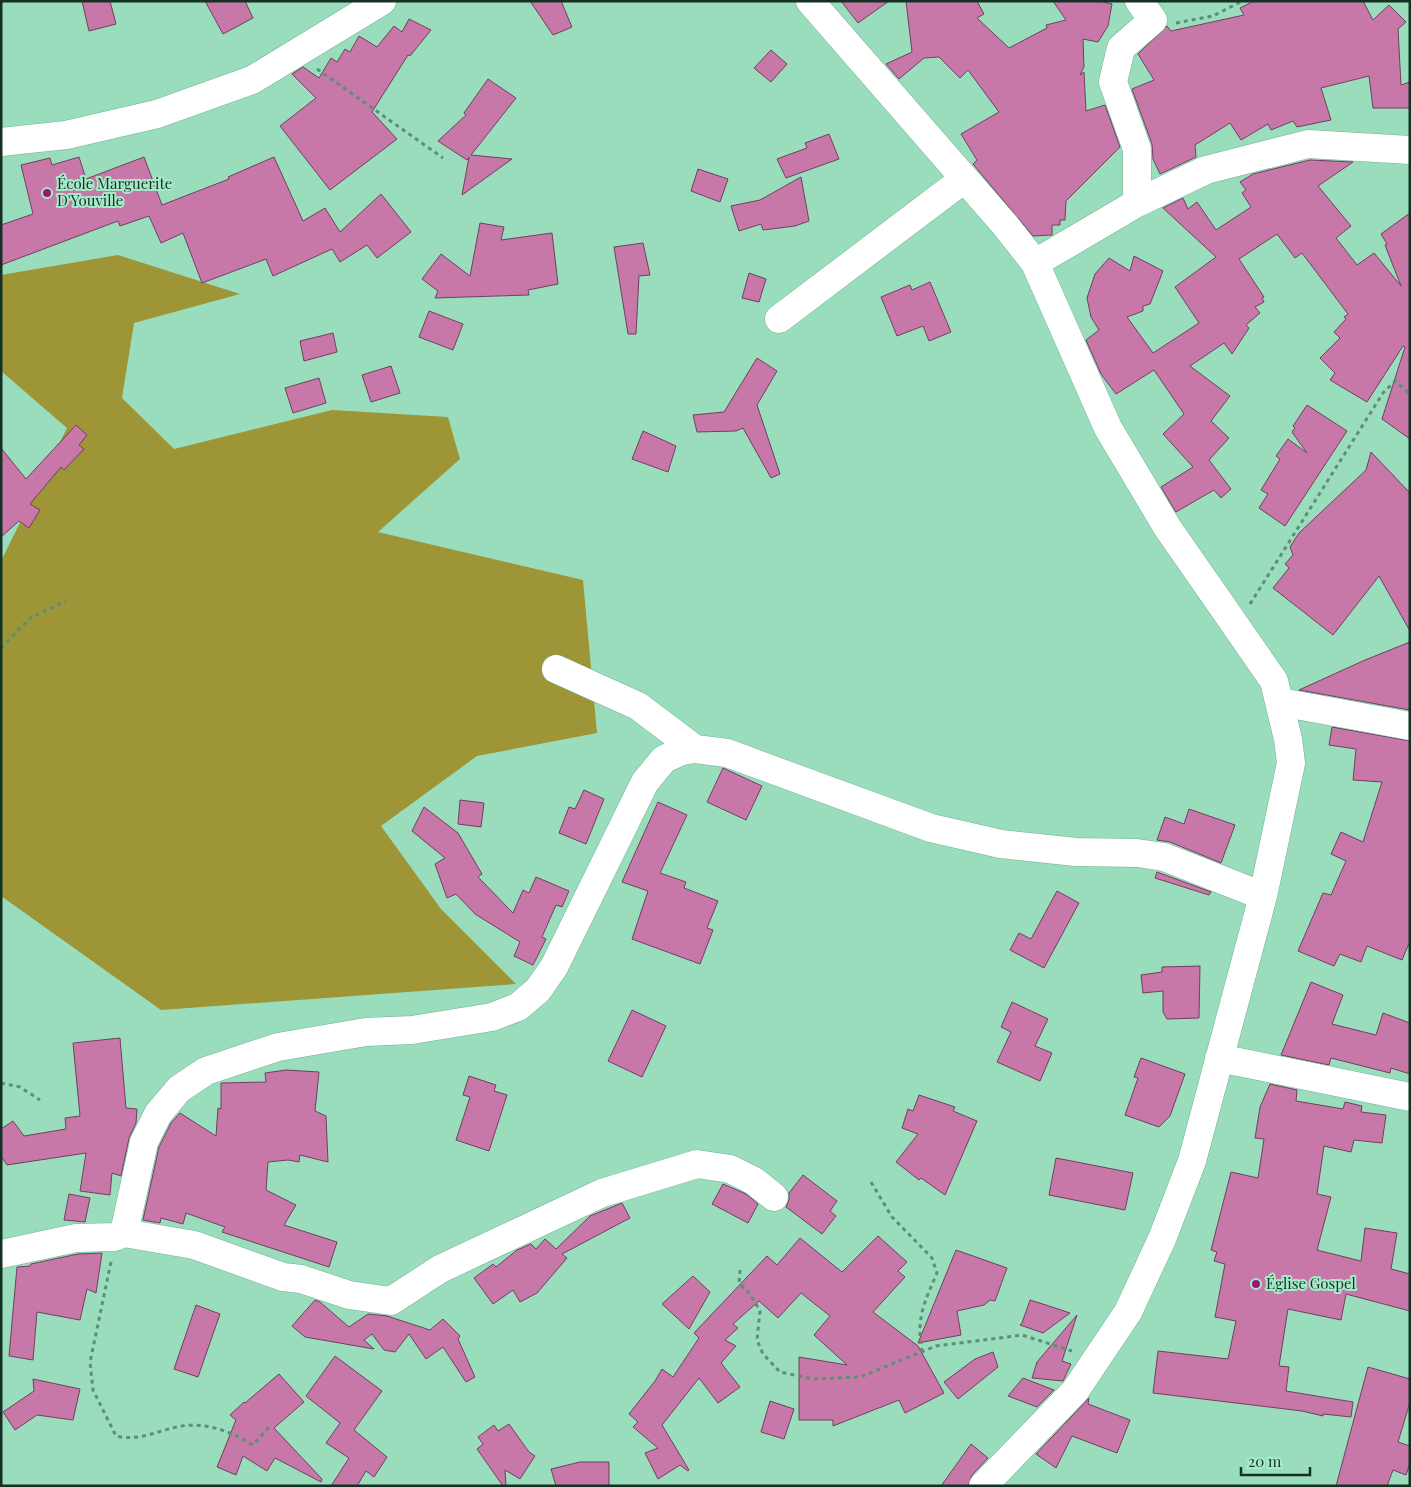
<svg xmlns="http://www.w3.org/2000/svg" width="1411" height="1487" font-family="'Playfair Display',serif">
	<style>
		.forest { fill: #9e9536 }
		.building { fill: #c778a8; stroke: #713f5e }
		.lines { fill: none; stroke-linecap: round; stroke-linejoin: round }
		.minor-casing { stroke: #70b394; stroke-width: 29 }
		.path { stroke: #5d8f78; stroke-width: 3; stroke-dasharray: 4 4; stroke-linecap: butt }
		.minor { stroke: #fff; stroke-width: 28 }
		.poi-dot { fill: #971972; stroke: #a6eaca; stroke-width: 2 }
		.labels { text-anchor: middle; stroke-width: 4; stroke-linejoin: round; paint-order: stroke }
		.poi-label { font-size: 15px; fill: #153124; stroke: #a6eaca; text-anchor: start }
	</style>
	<rect width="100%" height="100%" fill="#99ddbd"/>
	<path class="forest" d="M118,255L240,294L134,323L122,398L174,449L332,410L448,417L460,459L378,532L583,580L597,733L477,756L381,826L441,909L516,984L161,1010L1,896V561L67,428L1,371V275Z"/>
	<path class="building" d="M82,1H110L116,24L89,31Z
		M205,1H245L253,18L223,34Z
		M530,1H561L572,27L553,35Z
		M841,1H889L858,23Z
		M906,1H977L984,14L977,18L1009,48L1047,28L1046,25L1066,20L1053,1H1099L1112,4L1108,26L1098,42L1083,39L1084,67L1080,75L1084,72L1086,111L1105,105L1120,147L1066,201L1065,220H1060V225H1052V235L1033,236L973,164L977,160L961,134L999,112L968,70L960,78L939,57L924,58L899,79L886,64L912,52Z
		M1254,1H1363L1373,20L1389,5L1406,22L1398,29L1401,85L1410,82V108H1373L1369,76L1321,88L1331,120L1297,127L1293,121L1271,130L1268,124L1241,140L1230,123L1195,145L1196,157L1160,174L1153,159L1152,144L1132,89L1154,80L1138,54L1167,26L1171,31L1244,15L1240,8Z
		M409,19L431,30L410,56L408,55L372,112L397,139L330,190L280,126L316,98L292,74L303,67L319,78L331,58L337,62L345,49L350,52L359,36L377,47L394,26L402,32Z
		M771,50L787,64L771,82L754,68Z
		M488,79L516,98L471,155L512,159L462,195L469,157L467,160L438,141L466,115L464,113Z
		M829,134L839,159L786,178L777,159L807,148L805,143Z
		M79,157L86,179L144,157L162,205L229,179L228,177L274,157L303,221L325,208L340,232L381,194L411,232L377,258L367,245L340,262L332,249L273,276L266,259L202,283L183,233L161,243L149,216L120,226L118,221L1,265V225L33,214L21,165L50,158L52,165Z
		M1310,160L1353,162L1318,186L1351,226L1336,238L1357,265L1374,253L1401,286L1385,245L1387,244L1381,234L1410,213V439L1382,419L1405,347L1403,346L1367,402L1330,380L1335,373L1320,358L1340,338L1334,332L1346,319L1344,317L1348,314L1302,253L1295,258L1277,234L1239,259L1264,297L1262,298L1264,302L1255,307L1260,313L1246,325L1249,328L1232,354L1224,343L1190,366L1230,396L1211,421L1229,438L1209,460L1231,489L1221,498L1214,490L1176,512L1161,487L1193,467L1163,434L1184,414L1154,370L1116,394L1101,374L1086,340L1099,330L1091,317L1087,298L1095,274L1109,258L1130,271L1134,256L1163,271L1150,304L1143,306V311L1127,317L1153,353L1199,323L1175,287L1216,257L1163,208L1183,198L1188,209L1197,202L1216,230L1251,207L1242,193L1246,190L1240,182L1253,174Z
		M698,169L728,179L720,202L691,191Z
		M801,177L809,221L795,226L763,230L761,224L739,231L731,206L760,200Z
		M480,223L504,227L501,240L552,233L558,284L528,290L529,295L435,298L438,291L422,279L441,254L470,276Z
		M643,243L650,275L639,276L636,334H628L614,247Z
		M749,273L766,279L759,302L742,298Z
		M930,282L951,332L929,341L923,326L897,336L881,297L910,285L912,290Z
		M429,311L463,324L453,350L419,337Z
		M333,333L337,352L304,361L300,341Z
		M757,358L777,371L757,405L780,474L771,478L743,428L736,431L697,432L693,415L724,412Z
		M391,366L400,393L371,402L362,375Z
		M319,378L326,403L293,413L285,388Z
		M1307,405L1347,431L1285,526L1259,508L1268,494L1261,490L1280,459L1276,456L1288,439L1307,453L1292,432L1295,428L1293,426Z
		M76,425L87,435L79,445L84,449L64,470L61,467L30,504L40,510L29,528L19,521L1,537V448L26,479Z
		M643,431L676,446L668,472L632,459Z
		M1371,452L1410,493V631L1379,576L1333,635L1273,588L1289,568L1285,564L1293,555L1290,547L1299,533L1366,470Z
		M1410,642V710L1299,690L1365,660Z
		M1332,727L1410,741V941L1402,960L1367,946L1361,962L1340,954L1334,966L1298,951L1323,893L1331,895L1346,861L1331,854L1341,832L1363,842L1382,782L1353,780L1356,749L1329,745Z
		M723,768L762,786L746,820L707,802Z
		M584,790L604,799L586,844L559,833L569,807L575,809Z
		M460,800L484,803L481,827L458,824Z
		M658,802L687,815L660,873L686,882L684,888L718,901L707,928L713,930L700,964L632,939L648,891L622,882Z
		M424,807L458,833L482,874L478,877L513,913L523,890L529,893L536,877L569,891L562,907L556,905L542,937L546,939L533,965L514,956L520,942L475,914L456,894L447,898L435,864L445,858L412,831Z
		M1189,809L1235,825L1221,863L1170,842L1157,840L1165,817L1184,824Z
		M1157,872L1211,892L1209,895L1155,878Z
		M1057,891L1079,903L1044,968L1010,950L1019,933L1031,939Z
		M1200,966L1199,1018L1167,1019L1163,1012V991L1143,993L1141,975L1162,972V967Z
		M1311,982L1343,995L1332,1024L1376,1035L1383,1013L1410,1023V1074L1391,1068L1390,1073L1331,1058L1329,1065L1281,1055Z
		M1012,1002L1048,1019L1035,1046L1052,1053L1040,1081L997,1062L1011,1032L1001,1027Z
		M632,1010L666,1026L642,1077L608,1061Z
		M120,1038L126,1108L137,1109L136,1123L129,1138L121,1176L112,1173L110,1195L80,1191L86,1153L7,1165L1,1156V1129L13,1121L24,1136L66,1129L65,1118L80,1116L73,1043Z
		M1141,1058L1185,1074L1170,1116L1159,1127L1125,1115L1138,1078L1134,1077Z
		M286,1070L319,1072L315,1111L326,1116L328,1162L300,1155L299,1162L288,1160L268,1162L266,1190L296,1205L284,1225L337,1242L329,1267L222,1232L225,1227L186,1213L183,1224L161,1218L160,1223L143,1220L159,1147L171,1123L180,1113L216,1136L218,1108L221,1109V1083L266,1082L265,1073Z
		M469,1076L496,1085L494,1091L507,1095L489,1151L456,1140L470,1097L463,1095Z
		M1270,1084L1297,1090L1296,1101L1343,1109L1345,1102L1362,1106L1361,1112L1386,1115L1382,1143L1354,1140L1351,1152L1324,1146L1317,1194L1331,1197L1317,1250L1361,1261L1365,1228L1397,1233L1391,1269L1410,1274V1311L1346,1294L1341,1320L1288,1309L1279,1366L1289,1367L1286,1391L1353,1402L1351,1417L1323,1414V1416L1302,1411L1153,1393L1158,1351L1228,1359L1236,1321L1215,1317L1225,1264L1214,1261L1217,1252L1211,1250L1231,1172L1258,1178L1264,1139L1255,1138L1260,1107Z
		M919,1095L955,1107L953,1111L977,1121L945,1195L921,1178L919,1180L896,1162L918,1134L902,1128L908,1109L913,1111Z
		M1056,1158L1133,1173L1125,1210L1049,1195Z
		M803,1175L837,1201L830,1211L836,1216L822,1234L786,1207L789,1200V1193Z
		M723,1184L746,1194L758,1204L748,1223L712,1204Z
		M69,1194L90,1198L85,1222L64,1220Z
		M622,1203L630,1218L562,1254L567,1258L537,1293L520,1302L513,1290L493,1304L474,1278L493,1264L496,1267L517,1250L531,1244L536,1249L545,1239L556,1249L590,1216Z
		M878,1236L907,1262L898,1271L905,1277L873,1312L918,1346L944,1393L905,1413L899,1400L833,1426V1420H799V1357L847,1365L814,1335L830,1316L801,1293L778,1318L759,1301L733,1324L738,1328L725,1340L736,1346L721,1363L740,1387L718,1403L699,1378L662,1425L689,1470L688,1471L680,1465L658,1479L645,1453L658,1448L633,1427L638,1422L629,1414L655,1381L662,1369L673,1377L699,1338L694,1333L767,1256L777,1265L800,1238L842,1272Z
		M956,1250L1007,1268L995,1301L990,1300L984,1305L957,1311L961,1335L918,1343Z
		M102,1253L96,1293L87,1289L80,1320L37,1312L33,1360L9,1356L17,1267L30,1266L31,1264L78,1254Z
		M693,1276L710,1292L689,1329L662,1304Z
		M315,1300L320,1302L349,1327L368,1314L387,1316L430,1330L443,1319L460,1336L458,1339L475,1377L466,1382L443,1347L426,1359L409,1334L395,1352L384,1350L372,1334L364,1340L374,1349L305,1337L292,1326Z
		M1030,1300L1046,1305L1070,1313L1043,1333L1020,1325L1022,1323Z
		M196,1305L220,1314L198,1377L174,1369Z
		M1077,1315L1062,1361L1071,1364L1063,1381L1032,1378L1037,1362Z
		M993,1352L998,1367L958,1399L944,1382L975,1359Z
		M335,1356L382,1391L354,1430L387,1457L374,1477L366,1471L357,1486H331L349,1458L326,1443L340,1423L306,1396Z
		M1368,1367L1410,1379V1402L1398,1442L1410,1446V1463L1406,1475L1393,1470L1387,1486H1336Z
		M279,1374L304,1402L274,1428L322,1479L321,1482L275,1458L267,1471L243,1456L236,1475L217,1467L236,1420L230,1415L244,1402L245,1403Z
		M1023,1378L1054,1390L1037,1407L1008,1396Z
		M33,1379L80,1389L73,1420L37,1415L15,1430L3,1412L34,1391Z
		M1089,1398L1088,1404L1130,1420L1117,1453L1072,1436L1056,1468L1036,1454Z
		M770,1401L794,1409L784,1439L761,1432Z
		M509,1424L529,1452L535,1456L520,1479L505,1470L506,1486H503L477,1449L483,1444L478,1437L494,1425L498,1431Z
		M971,1444L988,1458L972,1475L968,1486H941Z
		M580,1462H609V1486H556L551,1469Z"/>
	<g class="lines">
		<defs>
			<path id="minor" d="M810,1L1005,225L1035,263L1108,428L1167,527L1274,681L1288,739L1291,763L1263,896L1192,1161L1162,1239L1128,1312L1075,1391L983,1486
				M1,142L66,135L157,114L252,80L382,1
				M1137,203V149L1113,82L1121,48L1153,20L1139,1
				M1035,263L1137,203L1206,170L1308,144L1410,150
				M779,319L964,179
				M556,669L638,706L695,749
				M1280,702L1410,726
				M1219,1058L1410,1097
				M124,1233L144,1142L158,1114L179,1089L206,1071L278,1047L366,1032L412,1030L492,1017L518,1007L538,990L554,967L645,782L664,759L682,751L695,749L727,753L931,828L1001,844L1076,852L1137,853L1164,857L1263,896
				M1,1254L76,1238L115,1237L124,1233L194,1245L283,1277L301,1279L349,1295L391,1301L440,1269L602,1193L697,1164L730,1169L754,1181L774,1197"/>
		</defs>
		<use href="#minor" class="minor-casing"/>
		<path class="path" d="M1176,23L1213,16L1242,1
			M317,69L443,158
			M1250,604L1383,393L1395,381L1410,394
			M1,648L30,618L66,601
			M1,1083L20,1087L40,1100
			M871,1182L892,1217L932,1258L937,1273C924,1303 916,1318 922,1351
			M111,1262L90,1362L93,1390L116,1436C136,1441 153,1433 172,1428C202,1420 228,1430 253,1445L270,1426
			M740,1270L739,1283L750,1294L760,1311L757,1340L763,1354L780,1372L814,1379L860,1377L936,1346L1022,1335L1072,1351"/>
		<use href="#minor" class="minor"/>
	</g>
	<g class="poi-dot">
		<circle cx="47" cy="193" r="5"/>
		<circle cx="1256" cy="1284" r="5"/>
	</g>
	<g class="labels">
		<g class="poi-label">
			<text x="57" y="189">École Marguerite<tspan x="57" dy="17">D'Youville</tspan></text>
			<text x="1266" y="1289">Église Gospel</text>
		</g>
	</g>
	<rect width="1411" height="1487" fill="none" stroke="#153124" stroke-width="5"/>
	<path d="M1241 1467v8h69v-8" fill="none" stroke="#153124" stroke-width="2.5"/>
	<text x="1248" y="1467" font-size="15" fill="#153124" stroke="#a6eaca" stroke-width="4" paint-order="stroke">20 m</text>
</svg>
